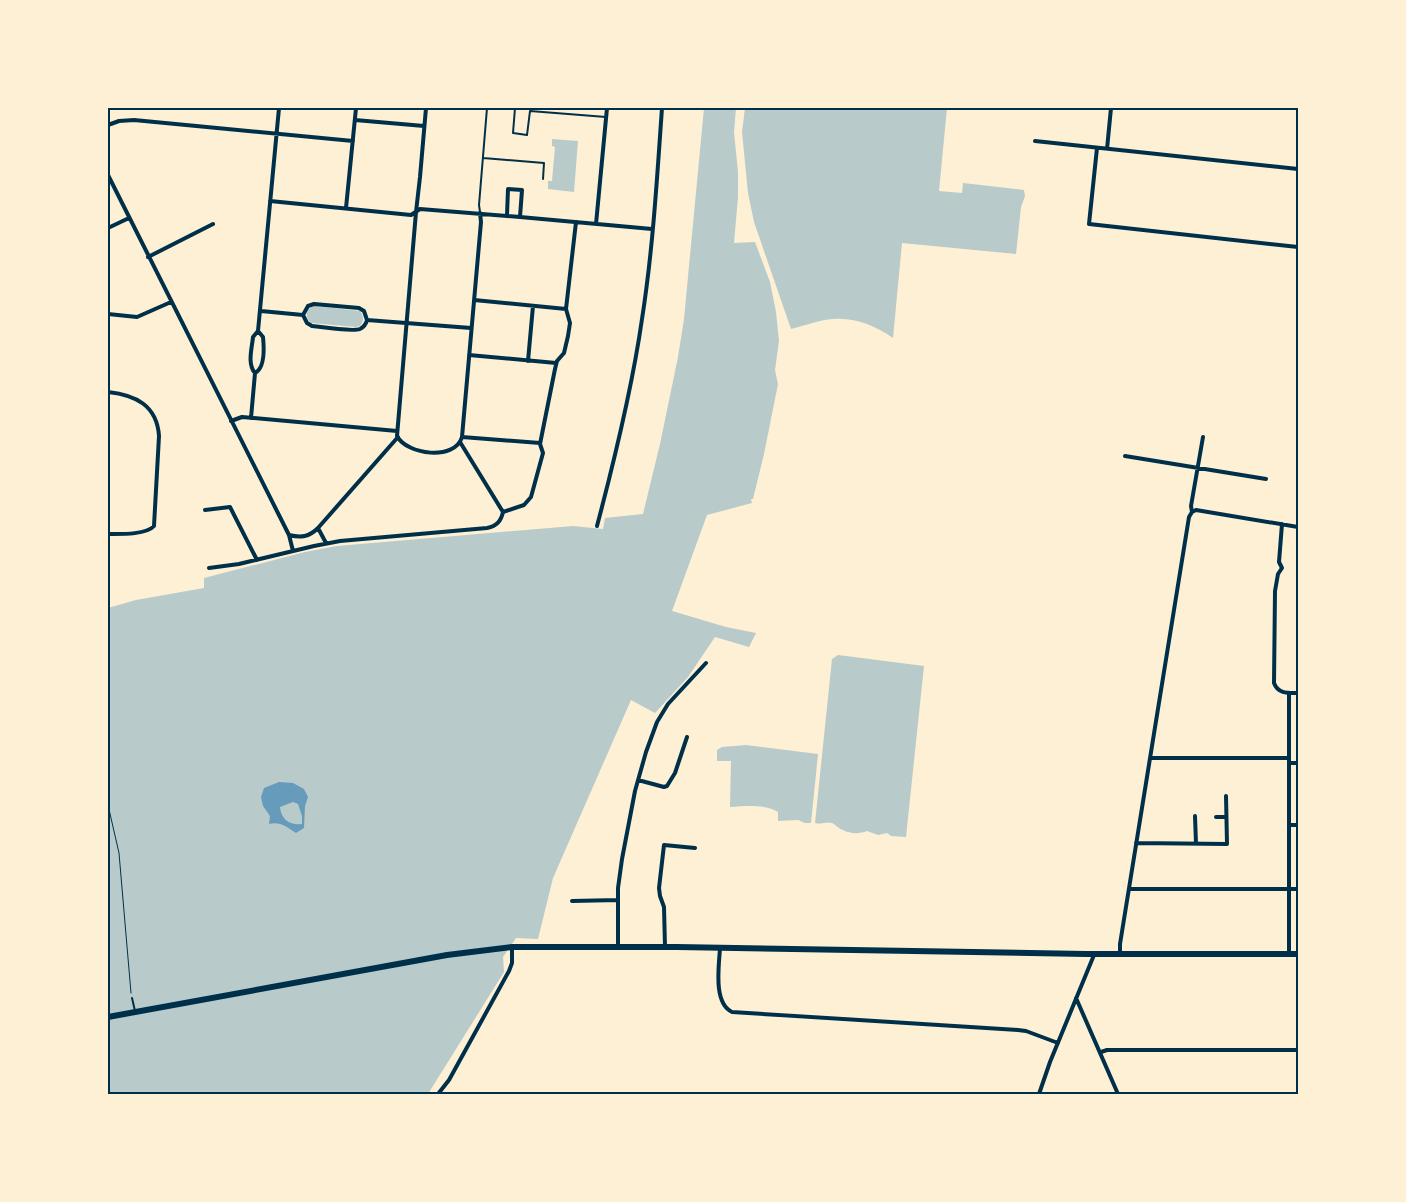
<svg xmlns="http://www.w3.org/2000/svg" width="1406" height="1202" font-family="'Varela Round',sans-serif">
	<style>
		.green { fill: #b9caca }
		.water { fill: #669bbc; fill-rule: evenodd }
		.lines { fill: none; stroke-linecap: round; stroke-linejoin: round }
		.path { stroke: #003049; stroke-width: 1 }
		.service { stroke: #003049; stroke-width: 2 }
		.minor { stroke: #003049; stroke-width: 4 }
		.primary { stroke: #003049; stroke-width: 6 }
		.neatline { fill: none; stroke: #003049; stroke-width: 2 }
	</style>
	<rect width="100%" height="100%" fill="#fdf0d5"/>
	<path class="green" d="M704,108H736L734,132L738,172V197L734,243L755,242L770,282L776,312L779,341L775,370L778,384L764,454L753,499H751L752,503L707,515L672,611L726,627L756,633L749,647L715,637L688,677L655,713L631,700L553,878L538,939L516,938L503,957L504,972L428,1094H108V608L136,600L204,588V578L305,552L337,546L573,526L603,529L605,518L643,514L660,444L678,357L684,319Z
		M745,108H947L939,191L962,193L963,183L1024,190L1025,196L1021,207L1016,254L902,243L893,338C876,326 855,317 833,319C819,320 804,326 791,329L754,222L748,193L742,132Z
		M552,139L578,141L574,192L548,189V181H552L555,147L552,146Z
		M315,306L360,311C364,316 364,321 360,326L356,327L311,323C304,317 306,308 315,306Z
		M838,655L924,666L906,837L891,836L887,833L878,835L867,831C860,834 850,834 843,830C839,829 836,825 832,823C826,821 821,825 815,823L832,659Z
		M746,745L818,754L811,823H805L798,820L778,821V812C764,804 746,806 730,807L731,761H717V750L722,747Z"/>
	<path class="water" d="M279,782L293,783L304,789L308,797L305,806L304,828L296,833C287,827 280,821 269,824L270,816L263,806L261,797L264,788ZM293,802L298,804L302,816V824C290,826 281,819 280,807Z"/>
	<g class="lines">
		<path class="path" d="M108,805L119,853L131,993"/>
		<path class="service" d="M515,108L513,133L527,135L530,111L606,117
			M587,108L606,109
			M483,158L544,163L543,179
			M480,212L479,205L487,108
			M132,998L135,1011"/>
		<path class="minor" d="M426,108L420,177L416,212L397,436C407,455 455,461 462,437L540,443
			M355,120L424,126
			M108,125L119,121L134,120L353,141
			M1035,141L1298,169
			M1097,148L1089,224L1298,247
			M1107,149L1111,108
			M108,175L289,535L293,551
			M270,201L411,215L420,209L520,217L652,229
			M346,208L356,108
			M507,215L508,189L522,190L520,217
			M596,224L607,108
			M108,228L129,218
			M148,257L213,224
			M474,300L566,309
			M261,311L303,315L307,323L312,326C321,327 352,332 360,329C364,327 366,324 367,320
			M108,314L137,317L171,302
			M303,315L308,306L314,304L359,308L364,311L367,320L471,328
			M469,355L556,363
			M528,361L533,306
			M255,373C265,368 264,347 263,337L258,331
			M108,392C135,395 157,405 159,436L154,526C146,535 120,534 108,534
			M251,418L255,373C247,364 252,348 253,337L258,331L279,108
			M231,421L242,417L397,431
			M462,437L481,222L480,213
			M460,442L503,512
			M1125,456L1266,479
			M205,510L230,507L257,560
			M503,512L524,505L531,497L543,453L540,444L555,369L557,361L564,353L568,336L570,323L566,309L576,222
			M1192,512L1196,510L1298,527
			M1192,512L1191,506L1203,437
			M1282,524L1279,562L1282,568L1278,574L1275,591L1274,683C1278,694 1288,693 1298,693
			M597,526C615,458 632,389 642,319C653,249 657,178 662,108
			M289,535C301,538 309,537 318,528
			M326,543L318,528L398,437
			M209,568L239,564L314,546L340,541L487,528C497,526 501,521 503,512
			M1151,758H1289
			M1289,763H1298
			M638,780L664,787L667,786L675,773L687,737
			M1195,816L1196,844
			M1216,817H1226
			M1289,825H1298
			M1136,843L1227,844L1226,796
			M1129,889H1298
			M572,901L618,900
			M618,947V888L622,859L635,791L646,752L657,722L668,704L706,663
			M665,947L664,907L660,896L659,888L664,845L695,848
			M720,948C719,966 713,1003 732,1012L1018,1030L1026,1031L1058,1043
			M1120,954V944L1189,517L1192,512
			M1289,954V693
			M1076,998L1118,1094
			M1101,1052L1107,1050H1298
			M438,1094L449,1080L509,971L512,963V947
			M1039,1094L1050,1062L1094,955"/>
		<path class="primary" d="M108,1017L447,955L512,947H677L1086,954H1298"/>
	</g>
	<rect width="1406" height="1202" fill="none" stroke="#fdf0d5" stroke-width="218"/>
	<rect x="109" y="109" width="1188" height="984" class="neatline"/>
</svg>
